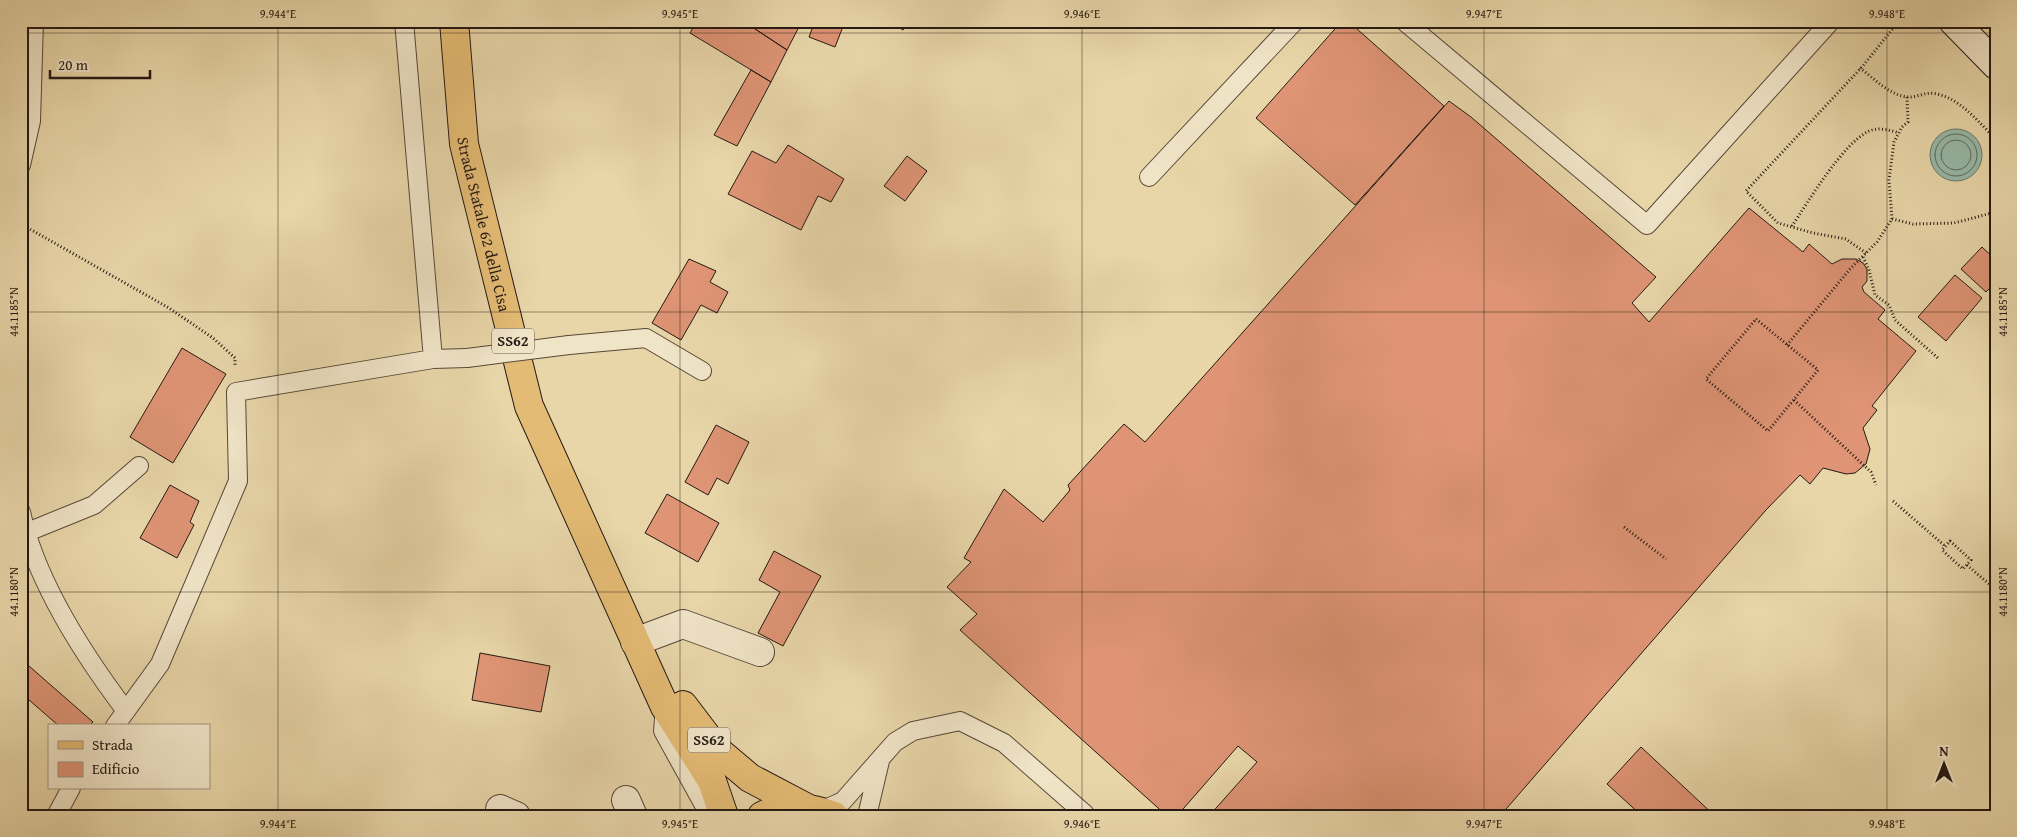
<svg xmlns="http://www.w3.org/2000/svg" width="2017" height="837" font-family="'Gentium Book Plus',serif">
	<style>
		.water { fill: #97b9a7; stroke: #69796c }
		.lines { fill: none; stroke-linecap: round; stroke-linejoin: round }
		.shore { stroke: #5e695d; stroke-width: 1 }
		.building { fill: #de9475; stroke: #251913 }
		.lane-casing { stroke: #564838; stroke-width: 20 }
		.street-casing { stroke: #564838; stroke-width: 30 }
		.secondary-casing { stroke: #251913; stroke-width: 30 }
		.primary-casing { stroke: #251913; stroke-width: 30 }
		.path { stroke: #251913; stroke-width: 3; stroke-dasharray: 1 2.5; stroke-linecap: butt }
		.lane { stroke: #f0e4c7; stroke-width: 18 }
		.street { stroke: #f0e4c7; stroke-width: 28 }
		.secondary { stroke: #f0e4c7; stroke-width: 28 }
		.primary { stroke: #e4bb74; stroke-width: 28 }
		.lane-bridge-casing { stroke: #564838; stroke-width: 20; stroke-linecap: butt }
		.lane-bridge { stroke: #f0e4c7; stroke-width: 18 }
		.ticks { fill: none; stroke: #251913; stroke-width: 1; stroke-opacity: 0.45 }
		.labels { text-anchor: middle; stroke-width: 5; stroke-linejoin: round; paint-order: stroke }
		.shield { fill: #f0e4c7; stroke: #625649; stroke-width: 1 }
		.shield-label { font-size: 15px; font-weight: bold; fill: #251913 }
		.street-label { font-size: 16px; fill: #251913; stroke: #f0e4c7 }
		.neatline { fill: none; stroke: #251913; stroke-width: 2 }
		.ticks-label { font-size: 12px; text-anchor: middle; fill: #251913 }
	</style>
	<rect width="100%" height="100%" fill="#e8d6a9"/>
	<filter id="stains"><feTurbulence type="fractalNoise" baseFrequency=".004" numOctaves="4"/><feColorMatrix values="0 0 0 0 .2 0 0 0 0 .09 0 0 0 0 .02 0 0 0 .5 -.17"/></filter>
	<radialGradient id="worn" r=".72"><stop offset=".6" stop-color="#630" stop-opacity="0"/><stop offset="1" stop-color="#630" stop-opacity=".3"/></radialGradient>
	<path class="water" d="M1930 155a26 26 0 1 1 52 0a26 26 0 1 1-52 0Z"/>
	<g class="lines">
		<path class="shore" d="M1935 155a21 21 0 1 1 42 0a21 21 0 1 1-42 0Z
			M1941 155a15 15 0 1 1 30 0a15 15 0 1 1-30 0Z"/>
	</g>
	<path class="building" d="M697,21H743L787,50L771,82L690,33Z
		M743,21H802L787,50Z
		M815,21H837L844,24L835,47L809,37Z
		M888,21H909L903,30Z
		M1342,21H1348L1444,106L1355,205L1256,118Z
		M751,70L771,82L737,146L714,135Z
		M1449,101L1471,117L1656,277L1632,303L1649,322L1749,208L1803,252L1809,244L1832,264L1842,259H1856L1863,263L1867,269V281L1862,287L1864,292L1885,310L1878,319L1916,351L1872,406L1877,410L1863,428L1870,449L1866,464L1855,473L1846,474L1823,468L1810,484L1800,475L1766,510L1500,816H1209L1257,762L1238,746L1177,816H1167L960,630L977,614L947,587L971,562L964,558L1004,489L1043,522L1070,490L1068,485L1124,424L1145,442Z
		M788,145L844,179L831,202L818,196L801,230L728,194L752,151L776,163Z
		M907,156L927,171L905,201L884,186Z
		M1982,247L1996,260V282L1986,292L1961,269Z
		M689,259L716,271L710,282L728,292L717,313L701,305L681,340L652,323Z
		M1955,275L1982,298L1946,341L1918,317Z
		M182,348L226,374L173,463L130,437Z
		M716,425L749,442L728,484L717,478L708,495L685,482Z
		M170,485L199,501L190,522L194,525L177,558L140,538Z
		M667,494L719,523L698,562L645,533Z
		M774,551L821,576L783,646L758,633L780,592L759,580Z
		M480,653L550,666L541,712L472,700Z
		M21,659L93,722L89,726H59L21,693Z
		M1641,747L1715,816H1642L1607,784Z"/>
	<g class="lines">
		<defs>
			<path id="lane" d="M404,21L433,359
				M1404,21L1647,225L1831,21
				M21,165L31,121L34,21
				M1149,177L1295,21
				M569,345L646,338L702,371
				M21,512C36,582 83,654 126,711
				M25,533L94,505L139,466
				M665,707L663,731L705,807L704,816
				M115,726L160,664L238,481L236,392L433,359L467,358
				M821,811L843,801L895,742L913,731L960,721L1004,743L1085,814
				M56,816L71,788
				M867,816L880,761"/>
			<path id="street" d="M635,642L683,624L760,652
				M626,800L633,816
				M501,816L500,809L516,816"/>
			<path id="secondary" d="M1953,21L1996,65"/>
			<g id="primary">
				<path id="s1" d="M454,21L464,144L529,406L665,707L712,781L724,816"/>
				<path d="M683,705L718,751L750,778L809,809"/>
				<path d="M762,816C783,804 812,807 834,816"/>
			</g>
		</defs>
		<use href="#lane" class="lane-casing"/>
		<use href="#street" class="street-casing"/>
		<use href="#secondary" class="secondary-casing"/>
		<use href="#primary" class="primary-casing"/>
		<path class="path" d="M1860,68C1873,78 1890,95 1907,97C1917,98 1926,91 1937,94C1961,99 1979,123 1996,139
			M1892,219L1913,224L1954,223L1996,212
			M21,224L169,308L213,338L235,358V367
			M1792,226C1808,202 1843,143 1869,131C1879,127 1889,130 1899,133
			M1866,253L1846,239L1813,233L1778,223L1746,191L1862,67L1899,21
			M1863,257L1869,270L1875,295L1889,305L1895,320L1939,359
			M1756,319L1818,370L1768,431L1706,379Z
			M1787,345L1850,269L1877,242L1892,219L1889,180L1894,142L1902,127L1908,122L1907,97
			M1794,400L1871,472L1876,485
			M1893,501L1945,546
			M1624,527L1666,559
			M1950,541L1971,560L1963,569L1942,550Z
			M1967,565L1996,590"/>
		<use href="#lane" class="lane"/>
		<use href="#street" class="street"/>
		<use href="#secondary" class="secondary"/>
		<use href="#primary" class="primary"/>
		<defs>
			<path id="lane-bridge" d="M467,358L569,345"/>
		</defs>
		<use href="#lane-bridge" class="lane-bridge-casing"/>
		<use href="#lane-bridge" class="lane-bridge"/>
	</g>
	<path class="ticks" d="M278,21V816M680,21V816M1082,21V816M1484,21V816M1887,21V816M21,33H1996M21,312H1996M21,592H1996"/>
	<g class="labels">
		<g class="shield">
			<rect x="492" y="328.5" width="42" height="25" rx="4"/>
			<rect x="688" y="727.5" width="42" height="25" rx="4"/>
		</g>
		<g class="shield-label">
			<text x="513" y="346">SS62</text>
			<text x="709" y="745">SS62</text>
		</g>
		<g class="street-label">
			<text dy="6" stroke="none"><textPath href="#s1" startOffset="206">Strada Statale 62 della Cisa</textPath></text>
		</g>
	</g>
	<rect width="2017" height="837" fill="none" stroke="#e8d6a9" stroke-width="55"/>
	<rect x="48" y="724" width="162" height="65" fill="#f0e4c7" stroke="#9f937f"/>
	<rect x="58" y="741" width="25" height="8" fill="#e4bb74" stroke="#9f937f"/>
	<text x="92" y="750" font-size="15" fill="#251913">Strada</text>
	<rect x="58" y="762" width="25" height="15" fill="#de9475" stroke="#9f937f"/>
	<text x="92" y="774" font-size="15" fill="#251913">Edificio</text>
	<g transform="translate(1944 764)" stroke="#f0e4c7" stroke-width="4" paint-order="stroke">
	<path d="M0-4L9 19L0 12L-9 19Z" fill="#251913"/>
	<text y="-8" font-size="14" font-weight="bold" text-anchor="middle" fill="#251913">N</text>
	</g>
	<path d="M50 70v8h100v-8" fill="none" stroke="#251913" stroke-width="2.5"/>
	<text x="58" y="70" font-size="15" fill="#251913" stroke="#f0e4c7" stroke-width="4" paint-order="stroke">20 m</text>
	<rect x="28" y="28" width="1962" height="782" class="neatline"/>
	<g class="ticks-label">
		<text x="278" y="18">9.944°E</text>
		<text x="680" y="18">9.945°E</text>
		<text x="1082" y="18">9.946°E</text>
		<text x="1484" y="18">9.947°E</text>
		<text x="1887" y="18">9.948°E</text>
		<text transform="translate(14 312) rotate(-90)" y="4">44.1185°N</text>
		<text transform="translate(2003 312) rotate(-90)" y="4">44.1185°N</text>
		<text transform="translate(14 592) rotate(-90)" y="4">44.1180°N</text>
		<text transform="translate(2003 592) rotate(-90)" y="4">44.1180°N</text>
		<text x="278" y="828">9.944°E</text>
		<text x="680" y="828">9.945°E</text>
		<text x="1082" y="828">9.946°E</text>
		<text x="1484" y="828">9.947°E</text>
		<text x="1887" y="828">9.948°E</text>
	</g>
	<rect width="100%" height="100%" filter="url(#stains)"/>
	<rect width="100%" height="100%" fill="url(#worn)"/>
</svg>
